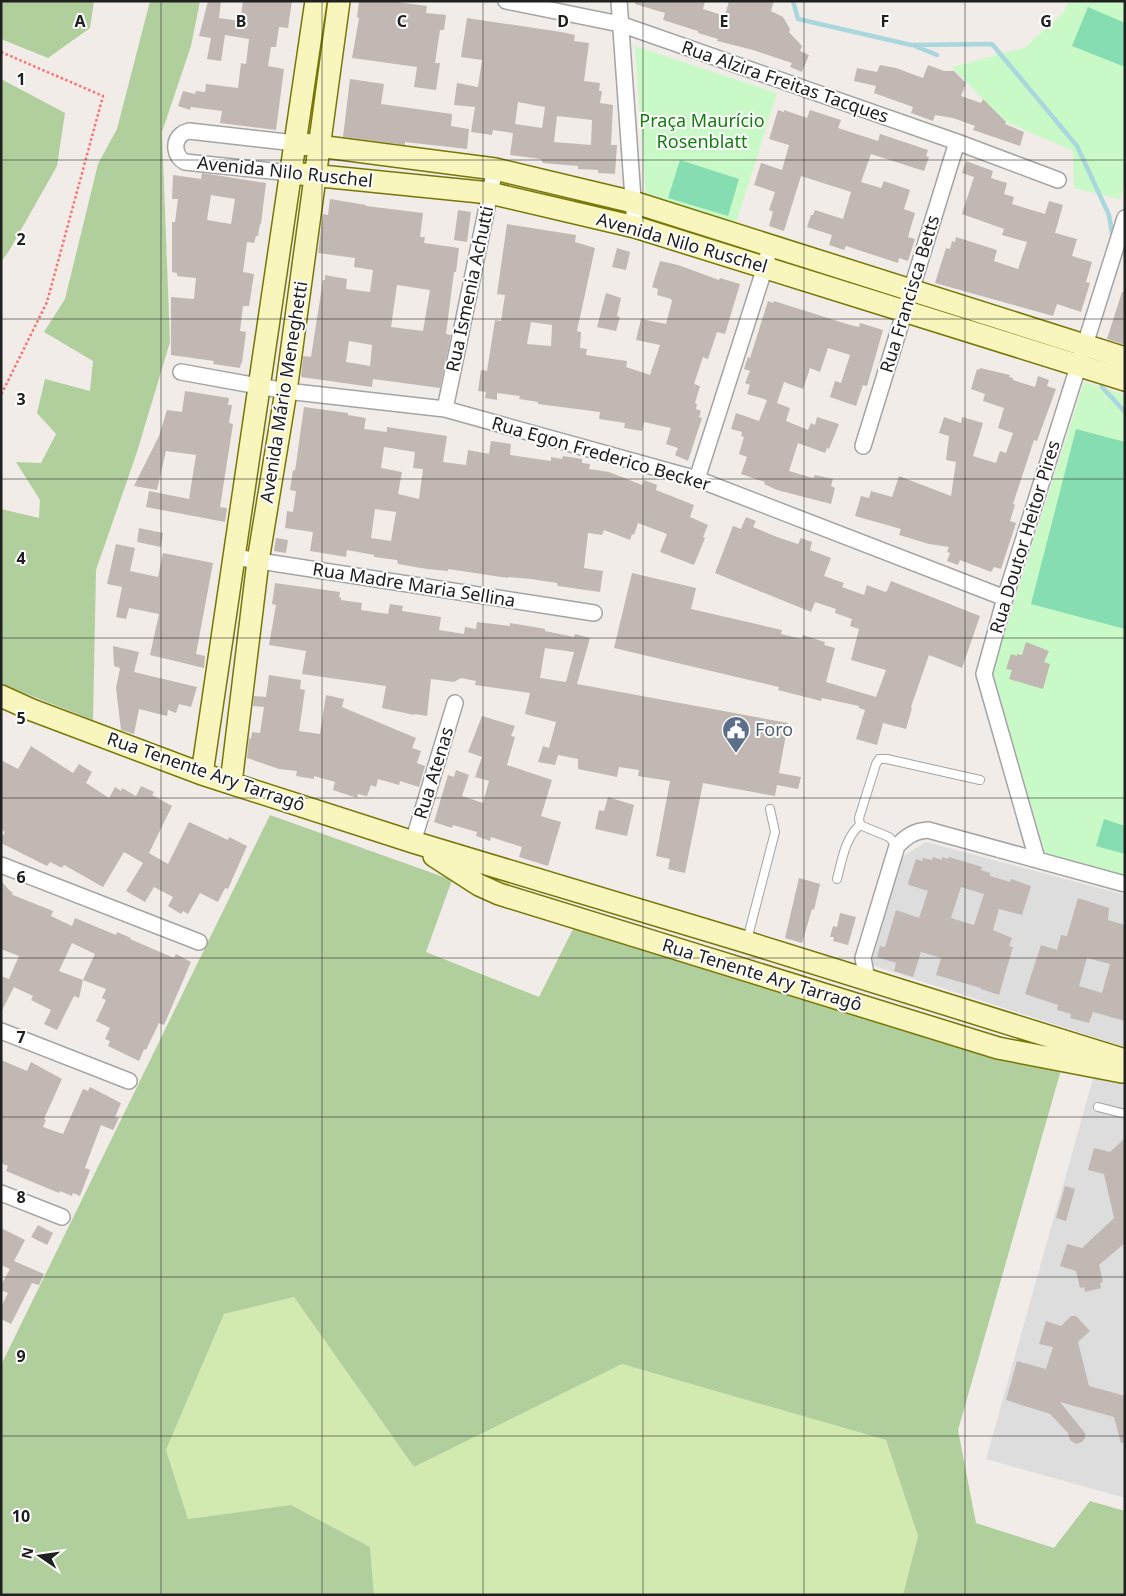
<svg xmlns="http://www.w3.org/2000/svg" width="1126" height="1596" font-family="'Noto Sans',sans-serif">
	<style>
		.residential { fill: #deddde }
		.grass { fill: #d2e9af }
		.forest { fill: #b1cf9d }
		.park { fill: #c8f9c6 }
		.pitch { fill: #87ddb2 }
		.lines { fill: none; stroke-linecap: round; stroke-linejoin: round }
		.stream { stroke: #a9d7dd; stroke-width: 4.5 }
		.building { fill: #c1b8b3; fill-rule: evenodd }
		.lane-casing { stroke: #a4a4a4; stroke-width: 10 }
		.street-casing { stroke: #a4a4a4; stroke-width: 18 }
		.secondary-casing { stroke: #777707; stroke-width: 24 }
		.path { stroke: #f77273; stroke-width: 2.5; stroke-dasharray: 2.5 2.5; stroke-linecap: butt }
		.lane { stroke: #fff; stroke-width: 8 }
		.street { stroke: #fff; stroke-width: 15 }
		.secondary { stroke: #f8f5bd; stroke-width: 21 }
		.grid { fill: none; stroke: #202020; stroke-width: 1; stroke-opacity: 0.55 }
		.labels { text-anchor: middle; stroke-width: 4; stroke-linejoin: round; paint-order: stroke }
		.street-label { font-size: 18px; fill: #202020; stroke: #fff }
		.park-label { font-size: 18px; fill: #127f0e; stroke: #fff }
		.service-label { font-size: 18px; fill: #4e5e75; stroke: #fff; text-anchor: start }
		.grid-label { font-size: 16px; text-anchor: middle; font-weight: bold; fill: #202020; stroke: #fff; stroke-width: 4; stroke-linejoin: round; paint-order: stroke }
	</style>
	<rect width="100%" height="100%" fill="#f1ece7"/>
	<path class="residential" d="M926,842L1125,895V1047L871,965L900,858Z
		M1094,1075L1125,1084V1498L986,1459Z"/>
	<path class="grass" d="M294,1297L414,1467L622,1364L886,1440L918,1536L903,1595H374L370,1547L291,1505L188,1519L166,1450L224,1314Z"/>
	<path class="forest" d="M1,1H94L90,28L48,58L1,39Z
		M150,1H200L191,46L162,132L170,342L137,452L96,570L93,720L1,684V509L39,518L40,500L16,462L41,463L56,434L37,413L45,379L90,391L93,361L44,332L65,299L98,164L117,129Z
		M1,79L65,113L57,166L9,251L1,262Z
		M270,815L452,880L426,952L539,997L581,913L1063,1063L958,1430L976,1523L1054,1548L1090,1501L1125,1511V1595H903L918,1536L886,1440L622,1364L414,1467L294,1297L224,1314L166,1450L188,1519L291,1505L370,1547L374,1595H1V1365Z"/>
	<path class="park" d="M1069,1H1125V183L1120,199L1074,188L1073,151L1004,121L952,67L1024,48L1064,12Z
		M635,46L777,93L735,226L646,197Z
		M1084,382L1125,395V875L1045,853L992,672Z"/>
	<path class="pitch" d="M1088,7L1125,23V67L1072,46Z
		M680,160L739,179L728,216L668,198Z
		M1076,429L1125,442V629L1031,604Z
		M1104,819L1125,826V854L1096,846Z"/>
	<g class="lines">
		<path class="stream" d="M793,1L798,19L911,45L992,44L1077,146L1109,215L1113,239
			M915,46L937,55
			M1101,380L1102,387L1125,412"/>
	</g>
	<path class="building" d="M208,1H221L219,18L240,21L243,1H292L288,28L279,27L276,47H271L268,66L284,69L276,130L220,123L222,111L191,107L190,110L178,106L183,91L195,94L196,91L205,92L206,84L238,88L241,63L246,64L249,39L225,35L221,61L207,59L211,38L199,36Z
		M359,1H390L427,6L426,13L446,15L444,30H440L435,63H440L436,90L414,87L417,67L352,58L359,18L357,17Z
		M635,1H705L703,9L725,16L729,1H774L771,11L783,17L790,29L789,32L802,46L800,51L809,55L802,72L790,67L792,63L753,50L717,41L718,39L698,33V31L663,20L665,13L635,4Z
		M467,18L561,32L575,35L574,41L589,43L584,81L600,83L599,91H602L600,103L613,105L611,145H617L615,174L598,173V170L578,169V166L543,163L541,159L510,155L513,133L493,130L492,135L471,132L475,107L454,105L457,83L478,87L482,60L461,57ZM518,102L545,107L542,128L515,124ZM557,116L592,120L591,145L554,142Z
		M880,65L896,68L923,78L928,65L944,71H954L966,83L961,96L981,103L983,99L1006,122L1005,124L1024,132L1020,146L973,130L975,126L953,118L935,115L933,121L911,113L913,107L874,93L876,86L854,81L857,68L877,72Z
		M350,79L384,84L381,104L452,114L451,126L469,129L467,149L405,142V145L343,137Z
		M778,110L784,112V110L807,118L810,110L841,120L838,128L878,141L880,134L928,150L926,156L929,157L924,171L871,154L861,182L881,188L884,181L910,190L904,209L915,213L908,237L915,239L908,261L899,258L898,263L846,246L844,250L829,245L832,235L807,227L811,215H813L815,210L843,219L851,192L801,176L784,231L769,226L773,212L769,210L775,192L754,185L761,163L782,170L789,145L769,139Z
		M966,161L993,171L991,178L1007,183L1004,194L1014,197L1012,204L1045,214L1049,201L1063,205L1055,233L1077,239L1072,256L1092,262L1086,282L1090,283L1081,312L1057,304L1053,316L935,283L946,248L950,249L952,241L955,242L956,237L997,250L994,261L1018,269L1027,242L1002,235L1004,229L962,214L974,177L962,173Z
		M202,173L266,183L261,224H260L258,236H256L254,243L247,242L243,272L254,274L249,306H243L240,331L246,332L242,363H241L240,368L213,364L214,361L171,355V297L194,299L196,278L177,276V273L172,272V222H175L178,199H172L173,175L201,179ZM211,195L235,199L231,224L207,220Z
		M330,199L366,205V206L423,213L420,237H425L424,243L459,248L456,272H454L446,334L451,335L440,388L373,379L372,387L301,377L303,356L311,357L323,280H325V275L347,279L346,289L370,292L373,270L354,267L355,258L318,253L323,214L328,215ZM397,285L430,290L423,331L391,327ZM349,341L372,345L370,366L346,362Z
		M458,210L471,212L467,242L454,240Z
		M507,224L576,235L575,242L595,248L577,331L581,332L580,348L587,349L586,355L627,361L626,367L650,375L660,345L636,340L641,319L666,324L672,301L671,299L657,295L658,289L652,287L660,261L678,265L719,280L720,278L740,284L725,334L717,332L708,359L703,357L694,384L700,386L695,403L697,404L696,409L701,411L699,417L702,418L688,461L675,455L678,448L666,444L671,428L644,422L642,431L624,428L625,423L599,419L600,412L538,404V402L519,399L520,396L497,393V400L485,398L486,392L478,391L481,370L487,371L495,320L501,321L505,295L497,294ZM531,322L552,325L551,346L527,344Z
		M617,248L630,252L626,270L612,267Z
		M1122,292H1125V345L1107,339Z
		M606,293L621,298L617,316L620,317L616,331L597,327Z
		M768,301L773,303L774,301L850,325L859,327L860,323L883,330L867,386L863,385L856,406L830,397L835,381L841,383L850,355L828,348L820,372L810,368L803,389L784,382L777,403L790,408L786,421L808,430L811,423L815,425L817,417L839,424L829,449L827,448L825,453L798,443L789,471L813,478L815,475L833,479L831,486L835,488L831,504L777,490L764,484L765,482L741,474L747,457L739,454L744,437L741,436L742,432L731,429L736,413L759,421L767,400L747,394L750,385L745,383L750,371L744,369L748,357L750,358Z
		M980,368L1010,375L1009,377L1013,378V380L1035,387L1038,376L1049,380L1047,386L1056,389L1037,441L1034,440L1013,504L1015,505L1010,521L1016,523L1001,569L994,567L991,572L960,560L958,565L947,561L950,553L947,552L949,547L929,544L899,535L901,529L855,516L861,496L869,498L871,491L892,497L899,476L951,496L956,462L946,460L949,436L939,433L944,417L961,423L962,417L983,423L973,456L996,463L1000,451L1006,453L1013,433L998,428L1004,408L983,401L985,394L971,389L977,369L979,370Z
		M185,391L229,398L228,405H232L229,423L233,424L220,507L227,508L225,522L146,507L149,491L189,499L196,455L166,451L157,490L134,486L159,436L167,410L182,412Z
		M304,407L348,413V415L366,418L364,429L387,432V427L447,436L443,462L466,465L468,450L489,454L491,441L511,444L510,455L551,461V457L562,459L563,456L582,459V463L590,464L589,469L609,472L642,485L644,480L657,485L656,490L694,505L690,517L708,525L703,537L705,538L694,565L660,552L667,534L638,523L634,535L632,534L630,540L604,530L602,535L588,533L584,568L603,571L600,592L558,586L557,583L531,579L508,577V578L448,569V571L427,569L398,564L397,560L374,557V555L347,550L346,557L310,551L313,532L285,528L287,511L293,512L296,491L290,490L293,470L295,471ZM384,447L415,452L413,468L423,469L419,499L398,494L402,472L381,468ZM375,509L396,512L391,541L371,538Z
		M746,517L756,521L753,527L777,537L798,544L801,538L812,542L810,550L831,558L824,576L844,583L842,587L864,595L867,585L885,592L887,591L891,581L980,616L962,668L929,655L911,707L912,708L906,729L883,723L877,745L856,739L865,710L859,708V706L822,698L821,701L778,690L779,687L614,648L632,573L696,588L691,609L782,630L781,634L802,639L803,635L825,642L824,645L835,648L826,682L876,697L886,670L851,660L859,629L850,626L852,619L835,613L836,609L815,602L811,612L715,573L733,526L741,529Z
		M139,528L163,533L161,547L137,542Z
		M276,538L288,540L286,553L274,551Z
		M116,544L135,548L130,571L158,577L163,553L213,563L196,654L205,656L204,668L150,655L159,614L129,608L126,619L116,617L122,587L107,584Z
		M275,583L340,592L339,597L341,598V600L362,603L361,610L388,614L390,604L403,606L402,611L441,617L439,630L464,634L465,627L476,629L477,622L510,626V623L540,628L545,629V631L574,637L575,634L590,638L577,684L788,723L779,773L801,777L798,789L777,785L775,796L703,783L685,873L668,869L670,859L656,856L670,781L638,776L639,770L619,767L617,777L578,769V759L558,755L555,765L538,762L543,746L549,748L556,722L525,714L530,693L475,685L476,681L461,678L454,682L431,679L427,716L415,714L414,715L382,708L386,686L302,674L306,651L269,645L276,605L272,604ZM545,648L574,652L566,682L540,678Z
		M1026,642L1049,651L1044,662L1050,664L1043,689L1009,679L1012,670L1006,669L1011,654L1017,656V654L1022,655Z
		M113,646L139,652L134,672L197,687L191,707L179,704L176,713L168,710L167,716L139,709L134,734L121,730L116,688L120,668L114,666Z
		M269,675L301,680L300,689L305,690L299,731L320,734L326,695L344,699L342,707L416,738L412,748L421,751L417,763L425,766L419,787L400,781L399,785L378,779L376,787L371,785L367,796L358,794L357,798L333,790L335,782L314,776V779L296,776L297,771L279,769L247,758L249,738L251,739L252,732L260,733L264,707L253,706L254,696L266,697Z
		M482,716L515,726L511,736L515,737L507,765L552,780L541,816L561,822L548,866L519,857L522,847L491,837L490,841L476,836L477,832L453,825L452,828L434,822L448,775L454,777L456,770L469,775L462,796L483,803L489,781L475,777L482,757L468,752Z
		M31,746L73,773L79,764L92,772L86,783L109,798L115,787L121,791L122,788L136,796L141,786L154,792L152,795L172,806L149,853L168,864L189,822L228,840L229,837L247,846L228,889L225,888L218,902L200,893L188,914L183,911L181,914L168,906L173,897L154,887L145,902L126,891L143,863L124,852L103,887L64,865L62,868L50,862L47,866L1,843V838L5,832L1,829V760L18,769Z
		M608,797L634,805L627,836L595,829L599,810L604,811Z
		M933,857L942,860V857L948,859L949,857L982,867L981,870L990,873V876L1010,882L1011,879L1031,886L1022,915L999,909L993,930L1012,938L1009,946L1013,947L999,995L981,989V988L936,975L941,958L921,952L913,977L894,971L896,963L877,957L880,946L885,947L896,910L919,918L928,891L909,885L908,883L916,859L922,861L923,858L932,860ZM961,887L984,894L974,925L951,918Z
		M799,878L820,884L814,910L812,909L802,943L785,938Z
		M1,881L10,891H11L13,895L53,911L51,916L72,926L75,918L116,935L117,932L131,938L130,939L174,958L176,954L191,962L164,1025L159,1023L146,1050L144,1049L139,1061L108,1046L110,1041L105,1039L110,1028L96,1021L106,1000L102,998L106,989L83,980L95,954L72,943L59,971L83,980L79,998L74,996L57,1030L44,1024L51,1010L31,1000L33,996L14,987L1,1012V976L9,979L19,956L1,949Z
		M1078,898L1109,908L1108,920L1125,925V1021L1093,1012L1089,1023L1070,1018L1071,1014L1057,1010L1058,1005L1025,994L1041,945L1057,950L1061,935L1067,936ZM1087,958L1110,964L1102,993L1079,986Z
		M840,913L856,917L848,945L833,941L834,937H830L833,926L837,927Z
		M1,1060L27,1071L31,1062L62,1079L44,1119L46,1120L43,1127L63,1134L83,1089L88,1091L90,1087L121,1103L115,1117L119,1118L113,1130L101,1125L86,1165L85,1168L90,1170L80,1196L73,1193L72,1196L60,1191L59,1193L6,1171L8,1166L1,1163Z
		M1125,1138V1243L1099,1265L1103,1282L1100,1283L1101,1288L1085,1292L1084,1287L1080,1288L1076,1271L1060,1266L1067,1244L1082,1248L1114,1218L1104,1174L1088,1170L1094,1148L1110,1152Z
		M1065,1186L1075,1189L1066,1221L1056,1218Z
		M38,1225L53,1233L47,1245L31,1237Z
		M1,1228L25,1240L13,1263L14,1261L44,1274L39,1285L32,1283L11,1324L1,1319V1307L8,1293L1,1290V1285L10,1269L1,1265Z
		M1071,1316H1076L1090,1331L1078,1342L1089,1386L1125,1396V1442L1121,1443L1114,1417L1060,1402L1085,1433V1438L1082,1442L1076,1444L1070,1440L1068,1433L1050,1414L1006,1400L1017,1361L1046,1369L1053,1347L1039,1344L1046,1321L1061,1326Z"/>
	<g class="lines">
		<defs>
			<path id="lane" d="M897,846L889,837L860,825L859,818L876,764L879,759H887L980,780
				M837,879C842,860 845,838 860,825
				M747,940L775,832L770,809
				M1098,1107L1125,1114"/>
			<path id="street" d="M506,1L620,24L957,142L1058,180
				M619,1L635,227
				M291,173L185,162C175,157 172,142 182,134C184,132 187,132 189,131L295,143
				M181,372L286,391L445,409L697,479L1005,598
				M445,409L495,169
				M863,446L957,142
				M697,479L765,267L770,246
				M234,557L594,613
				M413,842L455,703
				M1037,859L984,674L1005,598L1125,218
				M1,865L199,942
				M867,979L863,958L897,846C907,836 914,831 928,830L1125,884
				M1,1031L129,1081
				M1,1193L62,1217"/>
			<path id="secondary" d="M295,143L495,169L633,202L1125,358
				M291,173L490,193L635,227L1125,380
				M1,696L32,710L202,774L413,842L746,942L1125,1060
				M202,774L316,1
				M231,783L258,561L286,391L339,1
				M434,856L479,885L499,894L998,1048L1122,1072"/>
		</defs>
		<use href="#lane" class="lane-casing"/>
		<use href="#street" class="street-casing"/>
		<use href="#secondary" class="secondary-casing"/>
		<path class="path" d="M1,52L103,96L47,302L1,395"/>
		<use href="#lane" class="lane"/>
		<use href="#street" class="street"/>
		<use href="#secondary" class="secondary"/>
	</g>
	<path class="grid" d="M161,1V1595M322,1V1595M483,1V1595M643,1V1595M804,1V1595M965,1V1595M1,160H1125M1,319H1125M1,479H1125M1,638H1125M1,798H1125M1,958H1125M1,1117H1125M1,1277H1125M1,1436H1125"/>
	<defs>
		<symbol id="civic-pin" viewBox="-11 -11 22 30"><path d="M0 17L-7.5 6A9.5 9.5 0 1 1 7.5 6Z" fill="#5c6f8a" stroke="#fff"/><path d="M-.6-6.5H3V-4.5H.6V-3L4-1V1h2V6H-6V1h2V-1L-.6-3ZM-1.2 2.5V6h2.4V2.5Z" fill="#fff"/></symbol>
	</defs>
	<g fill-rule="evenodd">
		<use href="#civic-pin" x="720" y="714" width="32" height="43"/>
	</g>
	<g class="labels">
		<g class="street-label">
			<text transform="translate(785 82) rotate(19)" y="6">Rua Alzira Freitas Tacques</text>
			<text transform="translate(285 172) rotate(6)" y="6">Avenida Nilo Ruschel</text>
			<text transform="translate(682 243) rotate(16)" y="6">Avenida Nilo Ruschel</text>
			<text transform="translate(470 289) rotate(-78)" y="6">Rua Ismenia Achutti</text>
			<text transform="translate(910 294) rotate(-73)" y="6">Rua Francisca Betts</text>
			<text transform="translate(284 392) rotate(-81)" y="6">Avenida Mário Meneghetti</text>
			<text transform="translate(601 454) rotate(16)" y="6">Rua Egon Frederico Becker</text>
			<text transform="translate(1025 537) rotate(-73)" y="6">Rua Doutor Heitor Pires</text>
			<text transform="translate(414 585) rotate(9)" y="6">Rua Madre Maria Sellina</text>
			<text transform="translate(206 772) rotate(19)" y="6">Rua Tenente Ary Tarragô</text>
			<text transform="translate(434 773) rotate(-73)" y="6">Rua Atenas</text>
			<text transform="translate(762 975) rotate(17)" y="6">Rua Tenente Ary Tarragô</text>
		</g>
		<g class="park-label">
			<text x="702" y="127">Praça Maurício<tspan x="702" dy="21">Rosenblatt</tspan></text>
		</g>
		<g class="service-label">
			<text x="755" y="736">Foro</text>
		</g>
	</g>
	<g class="grid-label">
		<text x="80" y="27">A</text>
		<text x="241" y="27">B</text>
		<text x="402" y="27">C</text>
		<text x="563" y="27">D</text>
		<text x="724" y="27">E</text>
		<text x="885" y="27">F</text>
		<text x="1046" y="27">G</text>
		<text x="21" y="85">1</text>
		<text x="21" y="245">2</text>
		<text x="21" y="405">3</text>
		<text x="21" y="564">4</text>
		<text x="21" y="724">5</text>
		<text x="21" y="883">6</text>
		<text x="21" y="1043">7</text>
		<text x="21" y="1203">8</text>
		<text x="21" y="1362">9</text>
		<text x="21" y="1522">10</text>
	</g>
	<rect width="1126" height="1596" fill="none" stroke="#202020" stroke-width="5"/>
	<g transform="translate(40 1556) rotate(283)" stroke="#ffffff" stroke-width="4" paint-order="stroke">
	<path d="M0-4L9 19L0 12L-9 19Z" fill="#202020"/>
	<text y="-8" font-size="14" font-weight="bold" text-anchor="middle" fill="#202020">N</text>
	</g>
</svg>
